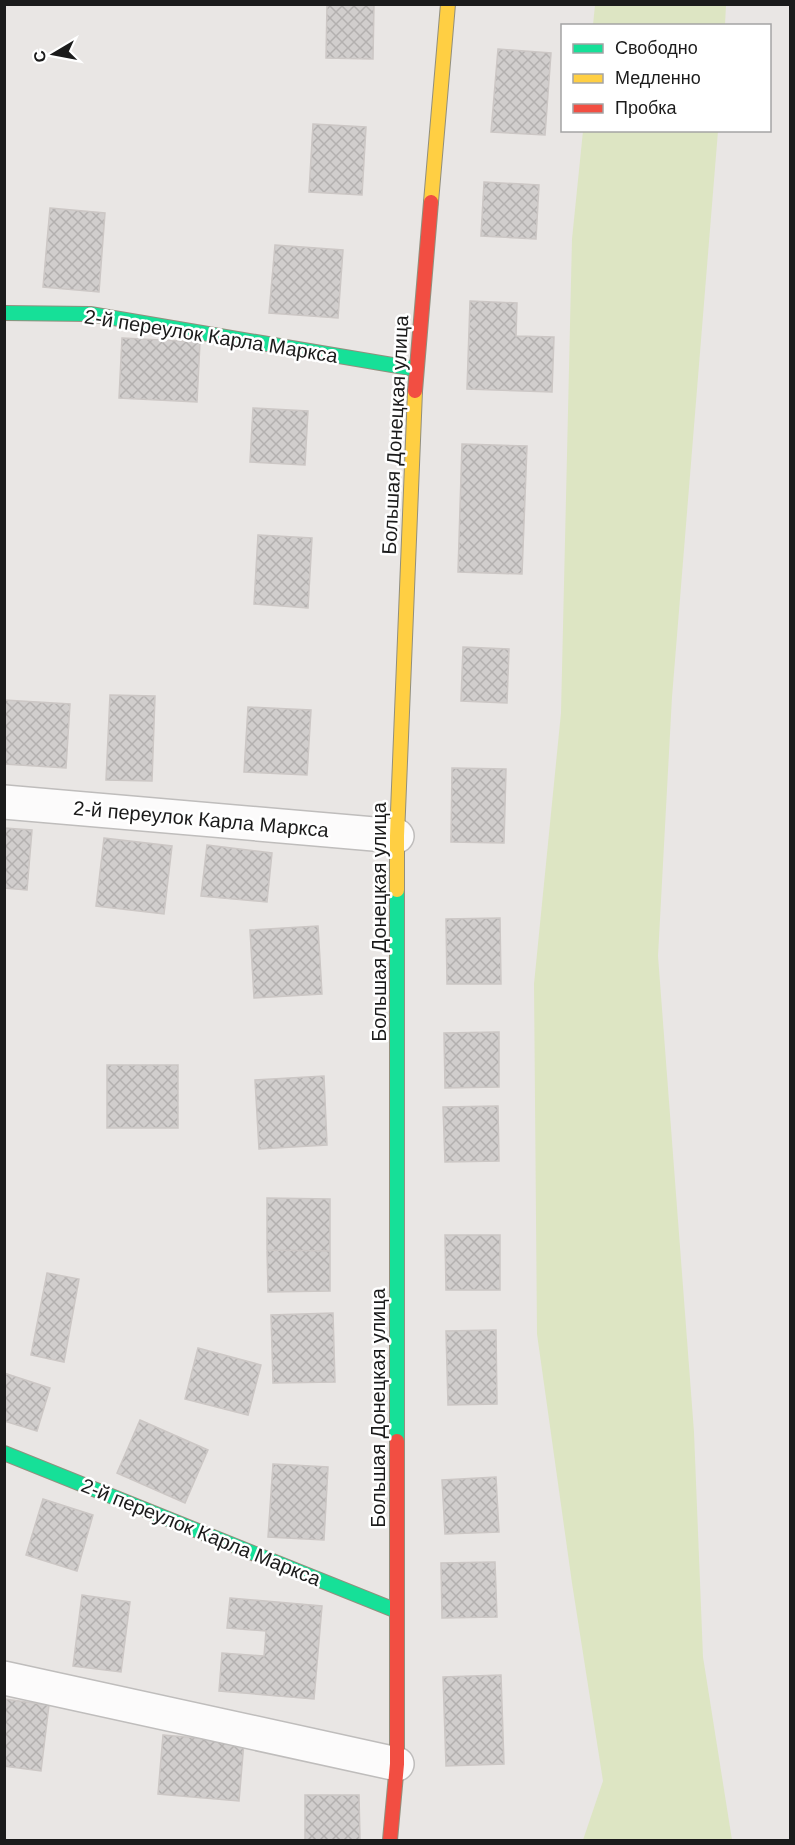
<svg xmlns="http://www.w3.org/2000/svg" width="795" height="1845" font-family="Arial,sans-serif">
	<style>
		.garden { fill: #dde5c3 }
		.building { fill: url(#building-cross-hatch); stroke: #ccc7c5; stroke-width: 1.5 }
		.lines { fill: none; stroke-linecap: round; stroke-linejoin: round }
		.street-casing { stroke: #bfbdbc; stroke-width: 36 }
		.fast-casing { stroke: #928f7d; stroke-width: 16 }
		.slow-casing { stroke: #928f7d; stroke-width: 16 }
		.jam-casing { stroke: #928f7d; stroke-width: 16 }
		.street { stroke: #fcfbfb; stroke-width: 33 }
		.fast { stroke: #16e098; stroke-width: 14 }
		.slow { stroke: #ffcf43; stroke-width: 14 }
		.jam { stroke: #f24e42; stroke-width: 14 }
		.labels { text-anchor: middle; stroke-width: 5; stroke-linejoin: round; paint-order: stroke }
		.street-label { font-size: 20px; fill: #1b1b1b; stroke: #fff }
	</style>
	<defs>
		<pattern id="building-cross-hatch" width="8" height="8" patternUnits="userSpaceOnUse" patternTransform="scale(1.5)"><rect width="8" height="8" fill="#d1cecd"/><path d="M0 0l8 8M0 8l8-8" fill="none" stroke="#b3b0af"/></pattern>
	</defs>
	<rect width="100%" height="100%" fill="#e9e6e4"/>
	<path class="garden" d="M595,5H726L725,25H593Z
		M583,131H718L672,697L658,956L694,1432L703,1657L732,1840H583L603,1781L572,1583L537,1334L534,984L561,713L572,239Z"/>
	<path class="building" d="M327,4H374L373,59L326,58Z
		M498,49L551,53L545,135L491,132Z
		M313,124L366,127L362,195L309,192Z
		M484,182L539,185L536,239L481,236Z
		M50,208L105,213L99,292L43,287Z
		M275,245L343,250L338,318L269,313Z
		M470,301L517,303L516,336L554,337L552,392L467,389Z
		M122,338L200,342L197,402L119,398Z
		M253,408L308,411L305,465L250,462Z
		M462,444L527,446L522,574L458,572Z
		M258,535L312,538L308,608L254,604Z
		M463,647L509,649L507,703L461,701Z
		M110,695L155,696L152,781L106,780Z
		M4,700L70,704L66,768L4,764Z
		M248,707L311,710L307,775L244,772Z
		M452,768L506,769L504,843L451,842Z
		M4,828L32,830L27,890L4,888Z
		M104,838L172,846L164,914L96,906Z
		M207,845L272,853L267,902L201,896Z
		M500,918L501,984H447L446,919Z
		M318,926L322,994L254,998L250,930Z
		M499,1032V1087L445,1088L444,1033Z
		M107,1065H178V1128H107Z
		M324,1076L327,1145L259,1149L255,1080Z
		M498,1106L499,1161L445,1162L443,1107Z
		M267,1198L330,1199V1251L267,1250Z
		M445,1235H500V1290H446Z
		M267,1250L330,1251V1291L268,1292Z
		M47,1273L79,1279L64,1362L31,1355Z
		M333,1313L335,1382L273,1383L271,1315Z
		M496,1330L497,1404L448,1405L446,1331Z
		M198,1348L261,1365L248,1415L185,1399Z
		M4,1373L50,1388L37,1431L4,1421Z
		M140,1420L208,1450L185,1503L117,1473Z
		M273,1464L328,1467L324,1540L268,1537Z
		M496,1477L499,1532L445,1534L442,1480Z
		M43,1499L93,1515L77,1571L26,1555Z
		M495,1562L497,1617L442,1618L441,1563Z
		M82,1595L130,1602L121,1672L73,1666Z
		M230,1598L322,1606L314,1699L219,1691L222,1653L264,1656L266,1631L227,1628Z
		M501,1675L504,1764L446,1766L443,1677Z
		M4,1699L49,1705L41,1771L4,1766Z
		M163,1735L244,1742L239,1801L158,1794Z
		M305,1795H359L360,1840H305Z"/>
	<g class="lines">
		<defs>
			<path id="street" d="M4,802L397,836
				M4,1678L397,1764"/>
			<path id="fast" d="M4,313L90,314L416,369
				M397,890V1441
				M4,1453L397,1611"/>
			<path id="slow" d="M431,202L448,4
				M397,890V836L415,391"/>
			<path id="jam" d="M415,391L431,202
				M390,1840L397,1764V1441"/>
		</defs>
		<use href="#street" class="street-casing"/>
		<use href="#fast" class="fast-casing"/>
		<use href="#slow" class="slow-casing"/>
		<use href="#jam" class="jam-casing"/>
		<use href="#street" class="street"/>
		<use href="#fast" class="fast"/>
		<use href="#slow" class="slow"/>
		<use href="#jam" class="jam"/>
	</g>
	<g class="labels">
		<g class="street-label">
			<text transform="translate(211 336) rotate(9)" y="7">2-й переулок Карла Маркса</text>
			<text transform="translate(395 435) rotate(-87)" y="7">Большая Донецкая улица</text>
			<text transform="translate(201 819) rotate(5)" y="7">2-й переулок Карла Маркса</text>
			<text transform="translate(379 922) rotate(-90)" y="7">Большая Донецкая улица</text>
			<text transform="translate(378 1408) rotate(-90)" y="7">Большая Донецкая улица</text>
			<text transform="translate(201 1532) rotate(22)" y="7">2-й переулок Карла Маркса</text>
		</g>
	</g>
	<rect width="795" height="1845" fill="none" stroke="#1b1b1b" stroke-width="12"/>
	<rect x="561" y="24" width="210" height="108" fill="#ffffff" stroke="#a4a4a4" stroke-width="1.5"/>
	<rect x="573" y="44" width="30" height="9" fill="#16e098" stroke="#a4a4a4" stroke-width="1.5"/>
	<text x="615" y="54" font-size="18" fill="#1b1b1b">Свободно</text>
	<rect x="573" y="74" width="30" height="9" fill="#ffcf43" stroke="#a4a4a4" stroke-width="1.5"/>
	<text x="615" y="84" font-size="18" fill="#1b1b1b">Медленно</text>
	<rect x="573" y="104" width="30" height="9" fill="#f24e42" stroke="#a4a4a4" stroke-width="1.5"/>
	<text x="615" y="114" font-size="18" fill="#1b1b1b">Пробка</text>
	<g transform="translate(54 54) rotate(260)" stroke="#ffffff" stroke-width="4.5" paint-order="stroke">
	<path d="M0-4.5L10 22L0 15L-10 22Z" fill="#1b1b1b"/>
	<text y="-9" font-size="16" font-weight="bold" text-anchor="middle" fill="#1b1b1b">С</text>
	</g>
</svg>
